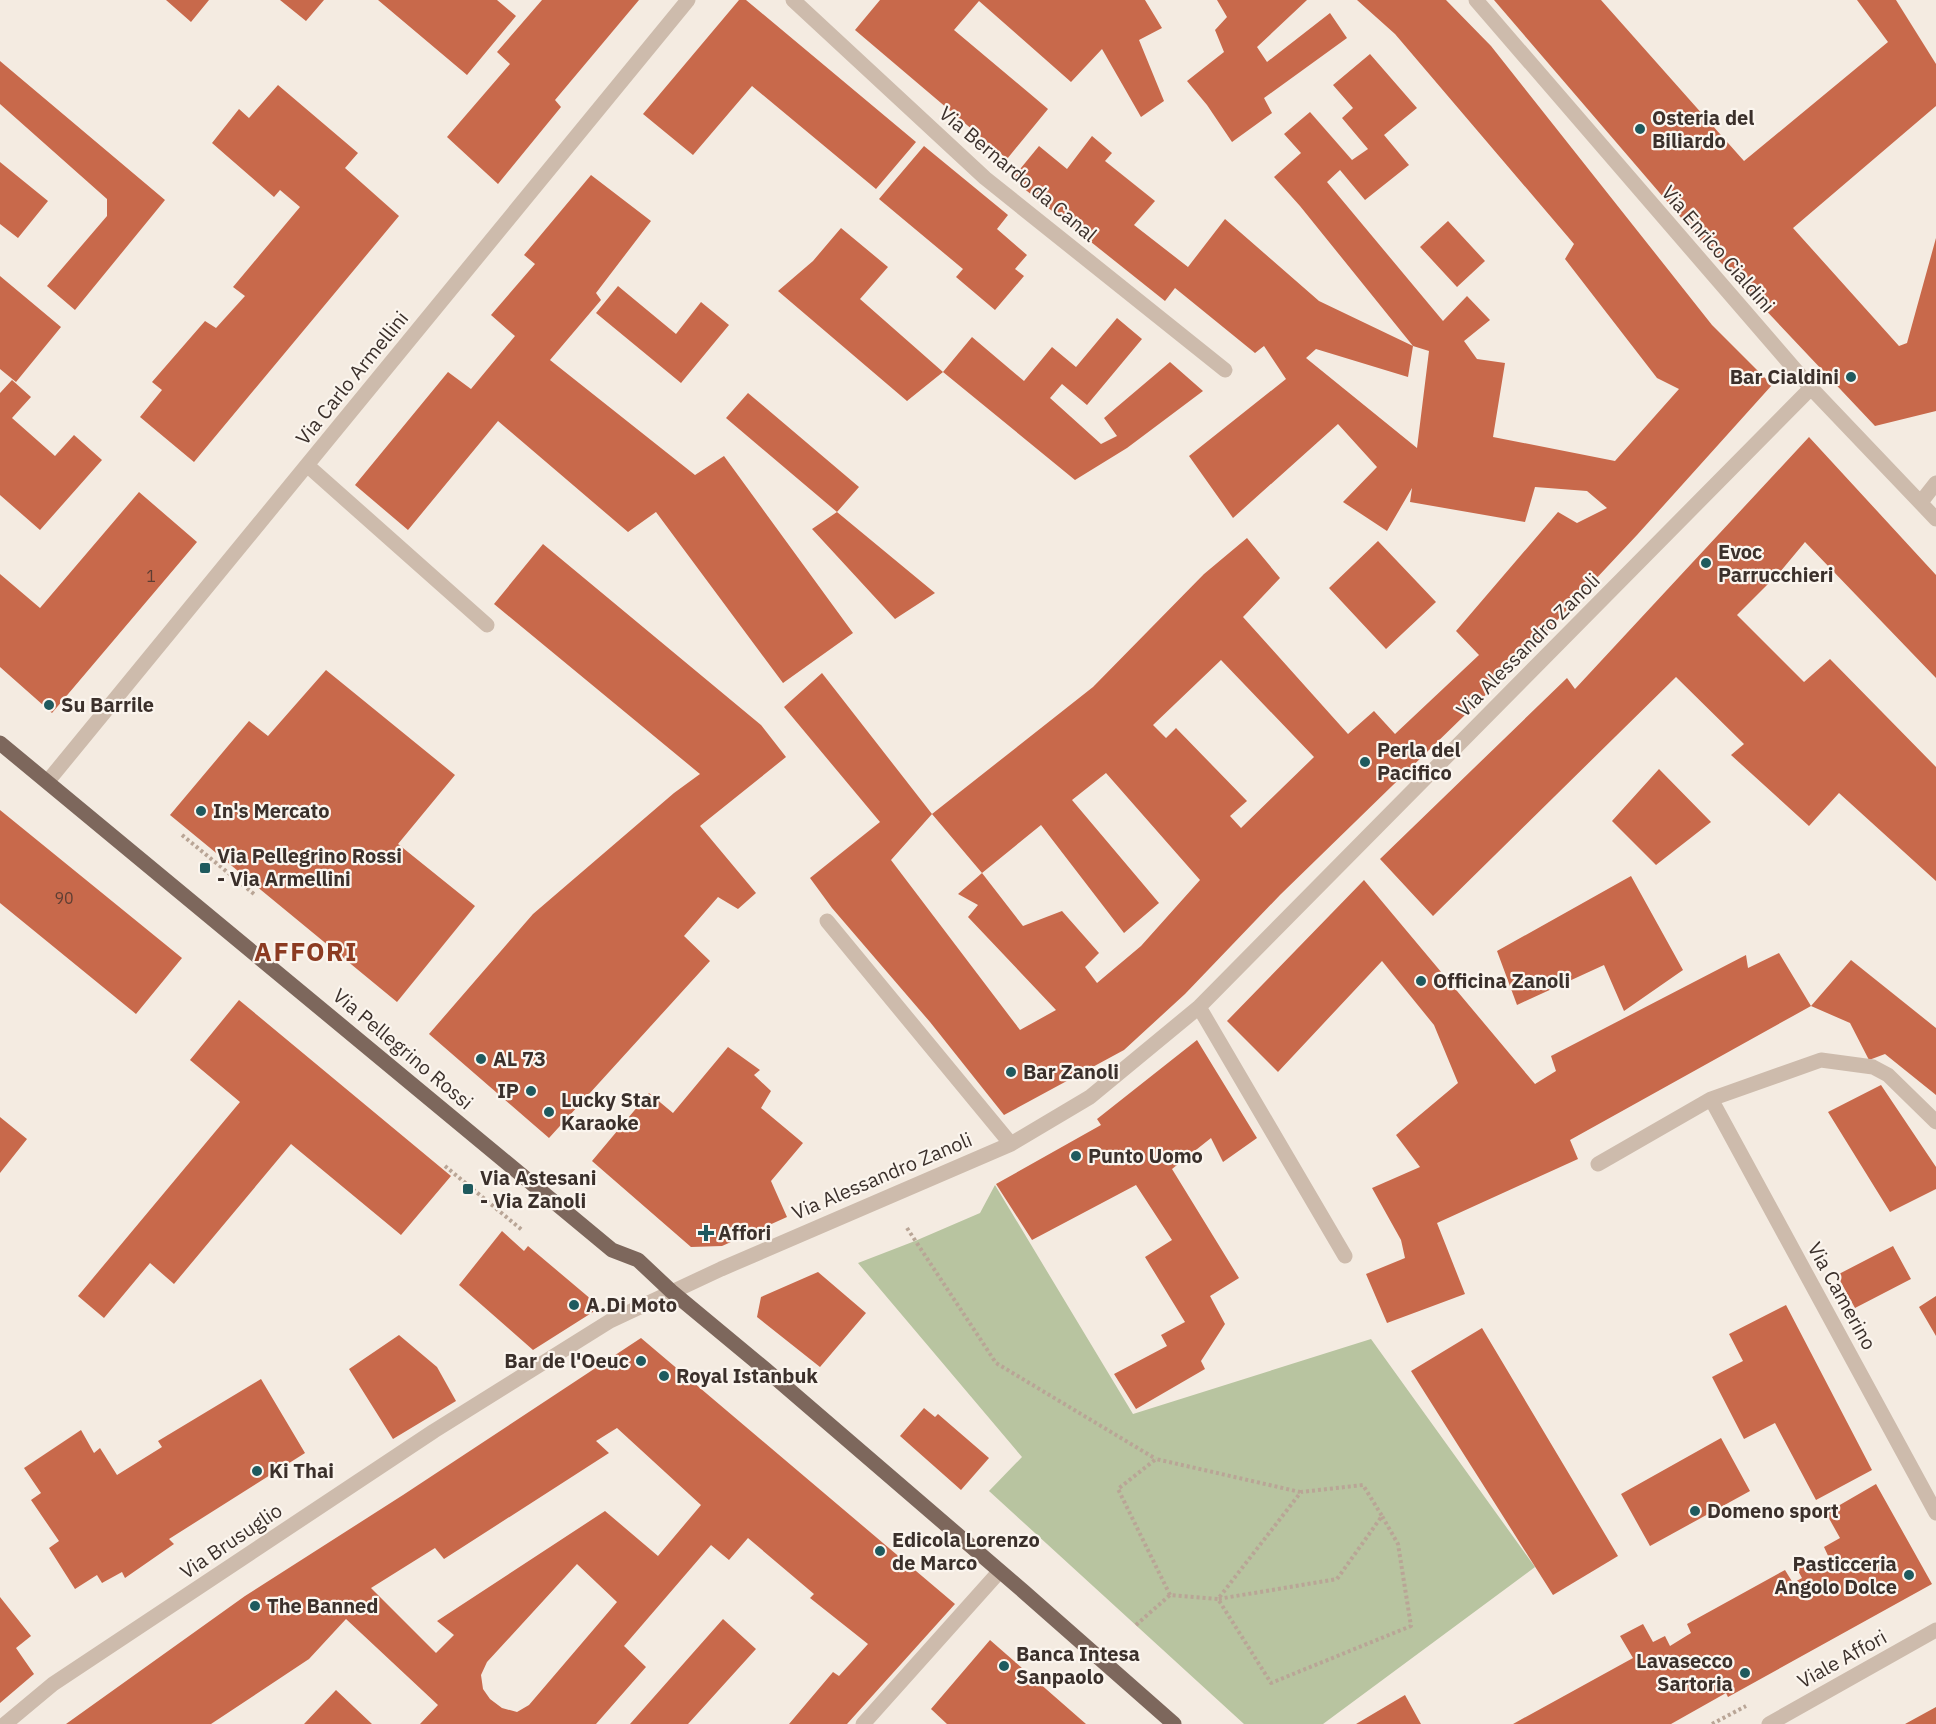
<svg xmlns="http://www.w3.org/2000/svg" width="1936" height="1724" font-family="'IBM Plex Sans',sans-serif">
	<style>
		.green { fill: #b8c4a0 }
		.building { fill: #c8694b; fill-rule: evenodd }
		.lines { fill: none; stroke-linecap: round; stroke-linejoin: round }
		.path { stroke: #b9a596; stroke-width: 4; stroke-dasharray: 3 3; stroke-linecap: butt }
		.minor { stroke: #cdbbac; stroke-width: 15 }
		.major { stroke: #7d675c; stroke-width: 15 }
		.poi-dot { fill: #1f5a5e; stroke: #fbf5ee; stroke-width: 2 }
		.labels { text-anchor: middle; stroke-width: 4.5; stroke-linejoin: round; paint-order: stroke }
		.number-label { font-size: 16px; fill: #5e3e33 }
		.poi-label { font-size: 20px; font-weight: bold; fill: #3b302b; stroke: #fbf5ee; text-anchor: start }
		.street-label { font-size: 20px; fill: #3b302b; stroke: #fbf5ee }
		.district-label { font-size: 26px; font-weight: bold; letter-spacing: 1.5px; fill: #8c3b22; stroke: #fbf5ee }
	</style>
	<rect width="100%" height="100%" fill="#f4ebe1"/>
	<path class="green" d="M995,1185L1133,1414L1371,1339L1535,1567L1323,1724H1244L989,1491L1022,1457L858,1263L915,1241L980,1213Z"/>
	<path class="building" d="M166,0H209L191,22Z
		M280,0H324L306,21Z
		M378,0H497L516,16L467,75Z
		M542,0H639L555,100L561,107L498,184L447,137L510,64L497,52Z
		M739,0H746L916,142L876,189L752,86L693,155L643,114Z
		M880,0H1145L1162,28L1139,40L1164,101L1141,117L1102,49L1071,82L979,1L954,30L1048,109L1007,159L855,30Z
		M1217,0H1307L1257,47L1267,62L1330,13L1347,38L1264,98L1272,113L1232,142L1207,105L1187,81L1224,52L1215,30L1227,17Z
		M1357,0H1446L1491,46L1712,325L1772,385L1637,535L1503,678L1280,895L1185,994L1124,1050L1004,1115L930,1022L832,908L810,878L880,822L784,707L822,673L932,814L891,860L1020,1030L1056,1010L968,917L978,905L958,894L982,873L1023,926L1062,911L1099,953L1085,967L1097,983L1141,946L1200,880L1106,773L1072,800L1159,903L1124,933L1041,825L982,873L932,814L1093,687L1204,574L1247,538L1280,578L1243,617L1348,734L1374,711L1395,734L1479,655L1456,631L1558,512L1577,523L1607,508L1587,491L1535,487L1525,522L1410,502L1412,488L1387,531L1343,502L1377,467L1338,424L1233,518L1189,456L1286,379L1264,346L1255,353L1175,288L1165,301L1012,179L1039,146L1067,169L1092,136L1112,153L1105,161L1155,201L1134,225L1188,267L1225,219L1319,301L1413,346L1408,377L1316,349L1306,358L1417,448L1429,351L1413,346L1300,206L1274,177L1301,153L1284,134L1310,112L1352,160L1368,149L1342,118L1353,108L1333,85L1370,54L1417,108L1384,135L1409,165L1365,200L1340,170L1327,182L1443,321L1467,296L1490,320L1464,341L1477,359L1505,363L1493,437L1615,461L1679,389L1657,378L1565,259L1574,244L1395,34ZM1221,660L1314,757L1241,828L1230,816L1247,801L1176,728L1166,738L1153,725Z
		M1494,0H1601L1744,161L1888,42L1857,0H1896L1936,64V106L1793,228L1899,346L1907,343L1936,238V411L1875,426L1707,248Z
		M0,61L165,200L75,310L47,286L107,216V199L0,104Z
		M278,85L358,153L345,168L399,216L194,462L140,417L162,390L152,382L205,321L216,328L245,296L233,287L300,207L280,190L274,197L212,143L239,109L249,118Z
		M924,146L1008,215L997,229L1027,255L1015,269L1024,276L995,310L956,277L963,269L879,199Z
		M0,162L48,201L18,238L0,224Z
		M591,175L651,221L596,293L601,300L550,360L695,475L724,456L853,633L783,683L656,512L628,532L498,421L408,530L355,485L448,372L471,389L515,336L491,315L535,264L524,255Z
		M1448,221L1485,261L1457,287L1420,247Z
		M841,228L888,267L860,299L943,372L907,401L778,291L813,261Z
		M0,276L61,327L16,382L0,369Z
		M618,286L676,334L701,302L729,325L681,383L596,313Z
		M1117,318L1142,339L1087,405L1062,384L1050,398L1101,444L1117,436L1104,418L1170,362L1203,391L1127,448L1075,480L943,372L972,337L1024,381L1052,347L1076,367Z
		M12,380L31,397L12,418L55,456L74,435L102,460L40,530L0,495V393Z
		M748,393L859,487L837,512L935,593L895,619L812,529L837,512L726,418Z
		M1809,437L1936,575V678L1805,542L1780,572L1737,615L1804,682L1830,659L1936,767V881L1839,793L1809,826L1731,755L1744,744L1676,677L1433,916L1380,859L1567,678L1575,689Z
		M139,492L197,542L52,713L0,667V574L40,608Z
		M1378,541L1436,602L1386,649L1329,588Z
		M543,544L761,725L786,757L700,826L756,893L738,909L718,897L684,936L710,961L549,1138L429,1034L533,914L674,793L700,774L494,604Z
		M326,670L455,775L398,844L475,906L397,1002L170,815L249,721L268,736Z
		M1659,769L1711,822L1656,865L1612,821Z
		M0,810L182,958L136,1014L0,903Z
		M1631,876L1683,970L1624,1011L1604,965L1517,1005L1497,951Z
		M1364,880L1535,1084L1556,1071L1551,1056L1746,955L1748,968L1779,953L1811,1006L1851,960L1936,1028V1095L1885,1054L1869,1060L1850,1023L1811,1006L1570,1140L1578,1159L1437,1223L1465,1294L1387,1323L1366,1274L1405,1258L1401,1240L1372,1188L1420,1167L1396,1135L1458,1083L1434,1025L1382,961L1278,1072L1227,1021Z
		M239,1000L451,1176L401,1235L291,1144L174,1284L150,1263L104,1318L78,1296L240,1102L190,1060Z
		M1197,1040L1257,1138L1223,1162L1211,1138L1172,1169L1239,1278L1210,1296L1225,1324L1201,1361L1205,1369L1136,1409L1114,1374L1167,1346L1161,1335L1185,1322L1145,1257L1172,1240L1136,1185L1032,1240L996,1184L1101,1125L1097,1119Z
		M728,1047L760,1070L754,1075L771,1091L761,1108L803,1143L771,1181L787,1217L722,1246L691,1247L592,1161L649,1093L673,1113Z
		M1881,1085L1936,1167V1189L1890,1212L1828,1112Z
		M0,1117L27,1139L0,1173Z
		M502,1231L524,1251L528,1246L592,1300L595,1306L593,1312L533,1350L459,1285Z
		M1893,1246L1911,1279L1855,1308L1837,1275Z
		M818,1272L866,1313L820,1367L757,1317L761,1297Z
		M1936,1296V1336L1919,1307Z
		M1786,1305L1872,1470L1816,1500L1775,1423L1744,1439L1712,1377L1743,1361L1729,1334Z
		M1482,1328L1618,1556L1553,1595L1411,1371Z
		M399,1335L437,1367L456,1401L393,1439L349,1369Z
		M641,1338L955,1604L847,1724H789L833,1672L839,1676L868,1644L810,1598L814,1594L748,1538L729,1560L711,1545L624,1646L646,1667L596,1724H420L438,1705L346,1619L309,1659L211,1724H66L245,1596L403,1495ZM617,1428L701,1505L658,1556L605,1511L437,1621L454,1635L436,1653L371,1588L435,1548L444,1559L609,1453L596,1441ZM577,1564L617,1602L529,1705L517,1712L502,1708L490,1699L483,1689L481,1675L487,1662Z
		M261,1379L305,1453L169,1539L174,1544L125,1578L122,1572L102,1583L97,1575L75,1589L49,1548L59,1541L31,1500L41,1493L24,1468L81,1430L94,1453L100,1448L117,1475L162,1447L158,1441Z
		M924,1408L935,1417L938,1414L989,1458L961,1490L900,1436Z
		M1721,1438L1750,1491L1650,1546L1621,1494Z
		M1876,1484L1932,1584L1728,1697L1726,1693L1671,1724H1513L1633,1658L1620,1636L1643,1624L1653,1642L1665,1636L1670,1646L1691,1633L1687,1624L1785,1570L1793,1583L1802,1578L1796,1567L1810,1559L1815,1570L1831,1562L1824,1547L1840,1538L1826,1513Z
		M0,1597L31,1636L16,1648L34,1674L0,1703Z
		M723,1619L756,1649L688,1724H630Z
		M990,1640L1086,1724H947L931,1709Z
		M336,1690L372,1724H304Z
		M1405,1695L1421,1724H1356Z
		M1936,1707V1724H1905Z"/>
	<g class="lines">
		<path class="path" d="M182,835L254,894
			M445,1166L522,1230
			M907,1228L996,1363L1156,1459
			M1170,1595L1118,1489L1156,1459L1300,1492
			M1136,1625L1170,1595L1218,1599L1301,1492L1363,1485L1382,1516L1337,1579L1218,1599L1271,1683L1411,1626L1398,1544L1382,1516
			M1712,1724L1746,1706"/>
		<path class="minor" d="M793,0L985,178L1225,370
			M1476,0L1811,388L1936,519
			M308,466L487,625
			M1921,502L1936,483
			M48,781L688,0
			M827,921L1011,1144
			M1199,1007L1345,1256
			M1711,1099L1936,1513
			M1598,1164L1711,1099L1821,1060L1873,1067L1888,1075L1936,1122
			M5,1724L53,1684L434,1431L610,1321L721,1269L1011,1144L1090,1097L1199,1007L1811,388
			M863,1724L999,1572
			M1769,1724L1936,1630"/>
		<path class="major" d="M0,743L612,1250L638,1260L671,1291L765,1369L1023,1591L1174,1724"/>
	</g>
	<g class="poi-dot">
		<circle cx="1640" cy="129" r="6"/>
		<circle cx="1851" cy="377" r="6"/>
		<circle cx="1706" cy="563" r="6"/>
		<circle cx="49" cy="705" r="6"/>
		<circle cx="1365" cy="762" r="6"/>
		<circle cx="201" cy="811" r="6"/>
		<rect x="199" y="862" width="12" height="12" rx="3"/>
		<circle cx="1421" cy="981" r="6"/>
		<circle cx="481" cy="1059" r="6"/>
		<circle cx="1011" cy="1072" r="6"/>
		<circle cx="531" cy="1091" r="6"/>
		<circle cx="549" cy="1112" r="6"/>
		<circle cx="1076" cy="1156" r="6"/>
		<rect x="462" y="1183" width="12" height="12" rx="3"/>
		<path d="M703 1224h6v6h6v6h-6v6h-6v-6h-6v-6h6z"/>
		<circle cx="574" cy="1305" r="6"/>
		<circle cx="641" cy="1361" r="6"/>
		<circle cx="664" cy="1376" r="6"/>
		<circle cx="257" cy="1471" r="6"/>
		<circle cx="1695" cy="1511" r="6"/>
		<circle cx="880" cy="1551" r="6"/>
		<circle cx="1909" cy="1575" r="6"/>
		<circle cx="255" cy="1606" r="6"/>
		<circle cx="1004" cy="1666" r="6"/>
		<circle cx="1745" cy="1673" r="6"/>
	</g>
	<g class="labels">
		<g class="number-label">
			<text x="151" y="582">1</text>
			<text x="64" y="904">90</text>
		</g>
		<g class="poi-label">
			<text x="1652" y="125">Osteria del<tspan x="1652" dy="23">Biliardo</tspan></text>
			<text x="1839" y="384" text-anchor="end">Bar Cialdini</text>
			<text x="1718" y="559">Evoc<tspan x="1718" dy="23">Parrucchieri</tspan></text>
			<text x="61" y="712">Su Barrile</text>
			<text x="1377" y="757">Perla del<tspan x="1377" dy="23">Pacifico</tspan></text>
			<text x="213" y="818">In's Mercato</text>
			<text x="217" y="863">Via Pellegrino Rossi<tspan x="217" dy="23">- Via Armellini</tspan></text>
			<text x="1433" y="988">Officina Zanoli</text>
			<text x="493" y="1066">AL 73</text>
			<text x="1023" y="1079">Bar Zanoli</text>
			<text x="519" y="1098" text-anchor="end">IP</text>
			<text x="561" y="1107">Lucky Star<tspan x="561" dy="23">Karaoke</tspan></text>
			<text x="1088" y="1163">Punto Uomo</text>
			<text x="480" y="1185">Via Astesani<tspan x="480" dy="23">- Via Zanoli</tspan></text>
			<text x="718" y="1240">Affori</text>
			<text x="586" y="1312">A.Di Moto</text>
			<text x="629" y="1368" text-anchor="end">Bar de l'Oeuc</text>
			<text x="676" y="1383">Royal Istanbuk</text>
			<text x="269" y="1478">Ki Thai</text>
			<text x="1707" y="1518">Domeno sport</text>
			<text x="892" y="1547">Edicola Lorenzo<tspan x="892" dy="23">de Marco</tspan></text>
			<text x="1897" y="1571" text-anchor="end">Pasticceria<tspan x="1897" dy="23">Angolo Dolce</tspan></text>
			<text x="267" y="1613">The Banned</text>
			<text x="1016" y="1661">Banca Intesa<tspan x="1016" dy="23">Sanpaolo</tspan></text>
			<text x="1733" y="1668" text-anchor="end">Lavasecco<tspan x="1733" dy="23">Sartoria</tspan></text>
		</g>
		<g class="street-label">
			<text transform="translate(1018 174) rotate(40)" y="7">Via Bernardo da Canal</text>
			<text transform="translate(1718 249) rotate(49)" y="7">Via Enrico Cialdini</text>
			<text transform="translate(352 378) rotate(-51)" y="7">Via Carlo Armellini</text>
			<text transform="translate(1528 645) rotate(-45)" y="7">Via Alessandro Zanoli</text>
			<text transform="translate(403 1049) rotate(40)" y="7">Via Pellegrino Rossi</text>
			<text transform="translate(882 1176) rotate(-23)" y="7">Via Alessandro Zanoli</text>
			<text transform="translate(1842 1296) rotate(61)" y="7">Via Camerino</text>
			<text transform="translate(231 1541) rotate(-34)" y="7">Via Brusuglio</text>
			<text transform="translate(1842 1659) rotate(-29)" y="7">Viale Affori</text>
		</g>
		<g class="district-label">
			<text x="306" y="961">AFFORI</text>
		</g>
	</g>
</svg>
